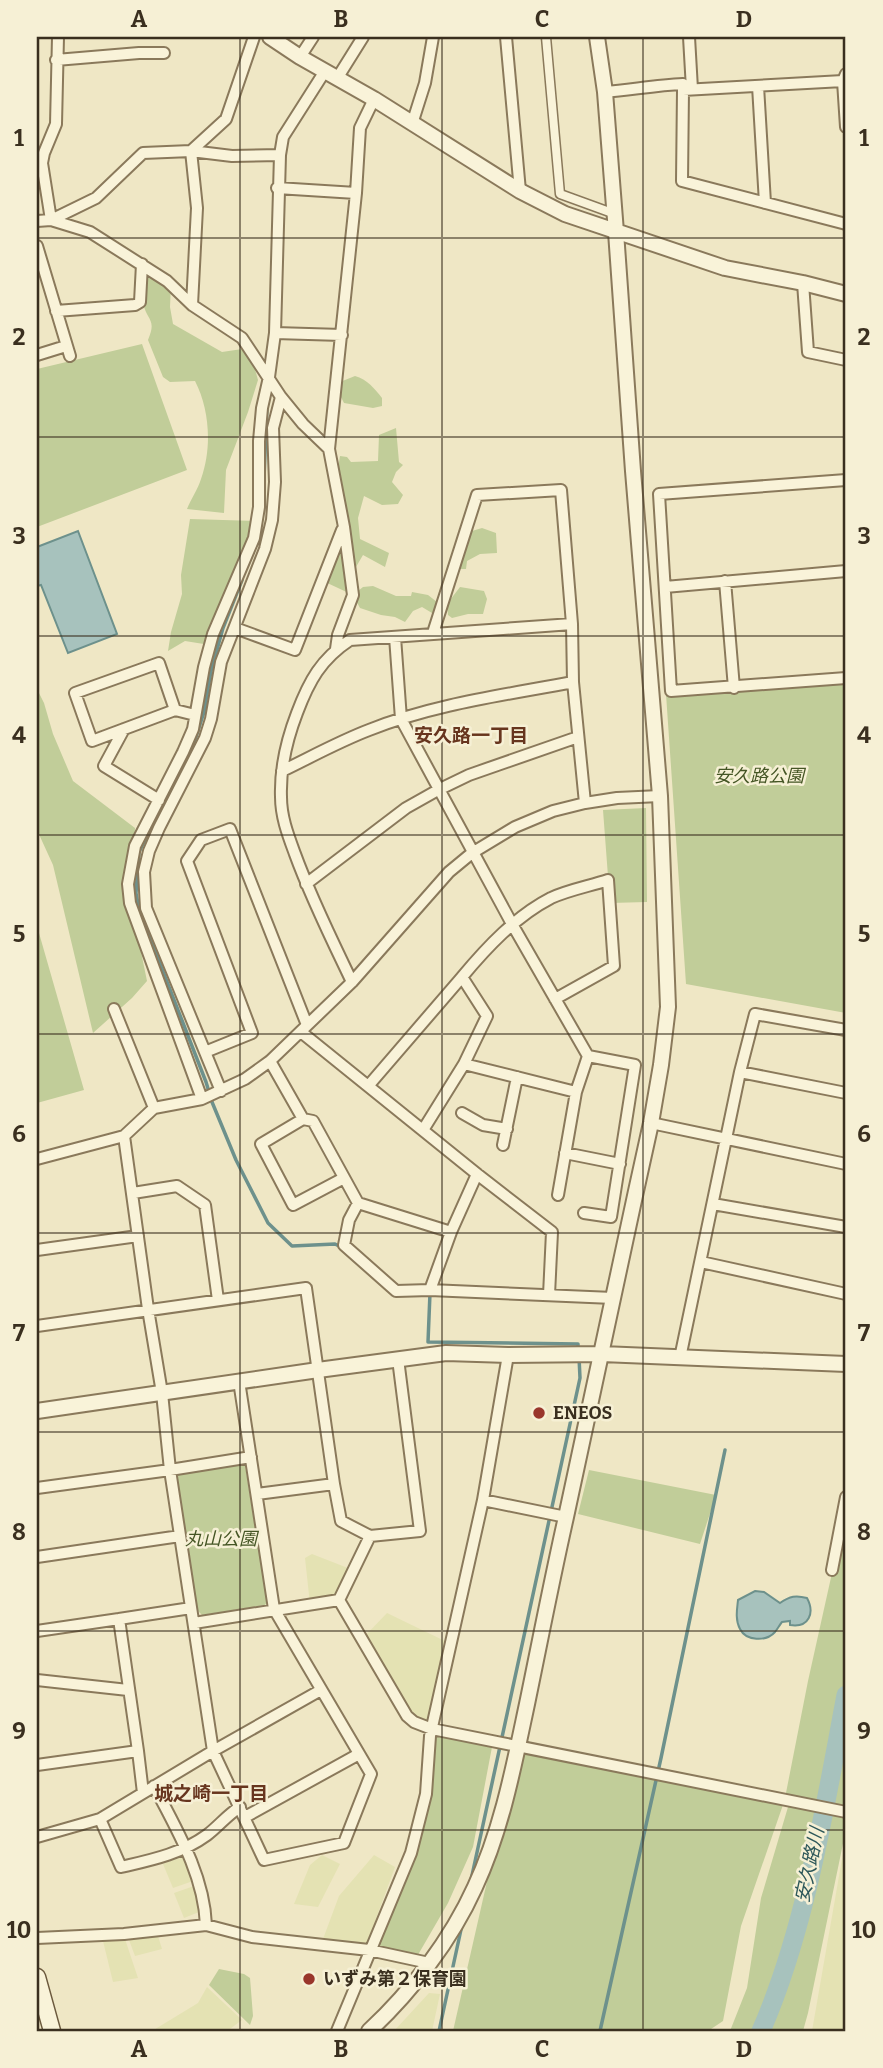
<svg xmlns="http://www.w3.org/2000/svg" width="883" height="2068" font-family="Bitter,'Noto Sans JP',serif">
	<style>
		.farmland { fill: #e4e2b3 }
		.green { fill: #c1cd99 }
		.water { fill: #a7c2bd; stroke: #6d918c; stroke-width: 2 }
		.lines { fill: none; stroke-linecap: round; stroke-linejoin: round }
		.stream { stroke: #6d918c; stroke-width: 3.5 }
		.river { stroke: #a7c2bd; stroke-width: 19 }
		.pedestrian-casing { stroke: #8a795b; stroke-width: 11 }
		.minor-casing { stroke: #8a795b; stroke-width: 14 }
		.tertiary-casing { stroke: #8a795b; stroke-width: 18 }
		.secondary-casing { stroke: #6c5a3e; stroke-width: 19 }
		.pedestrian { stroke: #f9f3d9; stroke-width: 8 }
		.minor { stroke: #f9f3d9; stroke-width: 10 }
		.tertiary { stroke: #f9f3d9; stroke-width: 14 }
		.secondary { stroke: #f9f3d9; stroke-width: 16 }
		.grid { fill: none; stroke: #3a2f1f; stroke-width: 2; stroke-opacity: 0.55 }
		.poi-dot { fill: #99362b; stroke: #f6f0d5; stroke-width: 2.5 }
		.labels { text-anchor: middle; stroke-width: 5; stroke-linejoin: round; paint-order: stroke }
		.park-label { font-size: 18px; font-style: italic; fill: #455625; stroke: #f6f0d5 }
		.poi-label { font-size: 18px; font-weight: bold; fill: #3a2f1f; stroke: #f6f0d5; text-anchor: start }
		.neighbourhood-label { font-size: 19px; font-weight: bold; fill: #67351e; stroke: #f6f0d5 }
		.water-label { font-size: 19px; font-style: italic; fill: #2e585a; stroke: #f6f0d5 }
		.neatline { fill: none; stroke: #3a2f1f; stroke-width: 2.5 }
		.grid-label { font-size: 23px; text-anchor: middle; font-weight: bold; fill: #3a2f1f }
	</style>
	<rect width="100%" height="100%" fill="#efe7c5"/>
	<path class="farmland" d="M312,1554L353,1570L339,1600L310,1604L305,1558Z
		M387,1613L451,1644L432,1729L414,1722L362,1639Z
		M846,1836V2031H812Z
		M322,1855L340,1864L318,1907L294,1904L310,1865Z
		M374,1855L395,1867L366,1946L323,1939L339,1896Z
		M184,1856L193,1881L173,1888L163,1864Z
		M194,1886L204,1910L184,1918L174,1893Z
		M158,1936L162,1949L135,1956L129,1940Z
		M125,1939L138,1978L113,1982L103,1941Z
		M207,1987L242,2020L227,2031H152L198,2003Z
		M429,1993L440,1994L432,2031H394Z"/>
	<path class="green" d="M142,264L171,284L170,307L173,324L222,352L249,348L258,380L248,412L226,470L224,513L187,509C191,499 198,489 201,479C212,448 210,410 195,381L170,382L163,377L148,340C157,319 147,321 143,303C141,291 142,276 142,264Z
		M142,344L187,470L37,527V369Z
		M355,376C367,379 375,389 382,398V406L373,408L344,403L339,393L340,382Z
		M396,428L399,462L403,465L396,472L392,482L403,495L398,504L382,505L364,496L358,518L360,539L389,553L385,567L363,555L353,572V595L363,587L373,586L396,596H411L412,592L428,595L437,602L436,609L432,613L422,607L413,611L405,622L395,617L381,615L360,608L353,595L323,581L344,527L337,475L340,456L347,457L351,462L378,461L379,435Z
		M190,519L256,521L246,556L226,588L215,614L210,645L185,641L168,651L171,632L182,594L181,575Z
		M482,528L496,533L497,553L480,554L467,561L466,569H457L464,556L472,531Z
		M460,587L484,591L487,599L483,614H468L452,618L448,615L447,604Z
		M846,680V1013L686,984L666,694Z
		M37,689L44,703L53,734L73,781L135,828L132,908L147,981L132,998L93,1033L53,865L37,830Z
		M646,808L647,902L610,903L603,810Z
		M37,926L84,1090L37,1103Z
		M240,1462L245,1465L267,1602L265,1605L202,1615L198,1611L176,1477L179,1472Z
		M589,1470L716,1495L700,1544L578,1514Z
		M846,1510V1829L808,2013L803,2031H730L747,1988L761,1898L788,1807L785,1799L741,1926L723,2021L708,2031H453L518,1745L785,1798L808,1681Z
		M439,1735L492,1747L473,1847L448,1903L415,1960L374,1951L419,1823L430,1736Z
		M219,1969L244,1974L250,1978L253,2016L250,2025L209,1985Z"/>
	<path class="water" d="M78,531L117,634L68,653L41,585L37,586V547Z
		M755,1591L764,1592L780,1603C790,1596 796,1595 807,1598C815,1613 809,1628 790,1625V1621L782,1622C781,1623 776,1631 775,1632C766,1642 746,1641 740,1629C735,1620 737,1609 738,1600Z"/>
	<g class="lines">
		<path class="stream" d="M264,478L267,406
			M242,580L223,628L211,671L204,712L195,740L139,852L136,893L139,910L206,1082L212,1102L236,1160L268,1223L292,1246L335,1244L341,1247
			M428,1293H430L428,1342L578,1344V1350
			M471,1880L580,1378L579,1357
			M439,2031L462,1925
			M600,2031L661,1758L725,1450"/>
		<path class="river" d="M761,2031C806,1928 825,1806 846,1695"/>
		<defs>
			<path id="pedestrian" d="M546,37L560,194L615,214"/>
			<path id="minor" d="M506,37L520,191
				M689,37L692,89
				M300,57L313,37
				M56,60L139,53H164
				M846,74L843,81L846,127
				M338,77L363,37
				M843,81L683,90L682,181L846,224
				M758,86L765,203
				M605,92C631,90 656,85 683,84V90
				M412,124L425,83L433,37
				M277,188L356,193
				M51,220L96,198L143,153L191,151L232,156L280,155
				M51,220L42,163L44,153L56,124L58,37
				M37,221L51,220L90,232L167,281L192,305L242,338L281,397L273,428L275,482L272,520L265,549L221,662L211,719L205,738L159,828L149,851L144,872L146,908L221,1091
				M37,246L70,356
				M803,283L808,352L846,360
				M192,305L197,208L191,151L226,119L254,37
				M56,311L135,305L140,302L142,264
				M275,333L342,335
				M37,355L66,346
				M281,397L303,424L329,449L344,527L353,595L338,635L336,649
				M329,449L356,193L360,128L374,99
				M846,480L659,494L671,691L846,678
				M725,581L734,688
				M665,587L846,571
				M235,628L295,650L342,530
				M433,633L477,495L561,490L572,624L573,682L585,803
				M395,637L401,719L512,924L588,1056L635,1065L611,1217L584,1213
				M175,710L92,741L75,693L159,663L175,710L195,715
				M124,729L104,766L159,800
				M282,771C311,757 340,741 369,730C434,704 505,695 573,682
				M306,884L406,808L438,790L469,775L578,737
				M352,982C332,940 311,898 295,854C288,835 281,817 281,797C280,769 287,739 297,713C309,681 321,659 350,640L572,624
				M114,1009L154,1108
				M301,1032L477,1174L552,1232L549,1295
				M205,1052L252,1033L187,861L201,840L230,829L307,1025
				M270,1061L303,1119L313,1121L358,1203L451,1232L430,1290L613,1298
				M464,1064L576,1092
				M740,1072L846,1093
				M369,1085L462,977
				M202,1099L130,903L128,884L135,846L183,752L193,729L204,667L213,634L254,538L259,507V441L262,408L269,377L275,333L280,155L283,137L325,71
				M462,1113L483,1125L507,1129
				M303,1119L261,1144L293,1205L344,1178
				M651,1123L846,1164
				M423,1130L464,1064L487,1016L462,977C487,947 516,916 551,898C568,890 590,886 608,880L614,966L555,999
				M124,1136L148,1309L162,1393L170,1470L213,1751L264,1860L344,1843L371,1774L274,1609L239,1381
				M503,1145L517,1077
				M565,1153L620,1164
				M37,1159L124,1136L154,1108L202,1099L245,1079L270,1061L352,982L449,872L472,853L515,827L553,811L585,803L617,798L660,796
				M133,1193L177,1186L205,1205L218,1300
				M558,1195L576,1092L588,1056
				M358,1203L349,1220L344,1245L396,1291L430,1290
				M713,1204L846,1227
				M451,1232L477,1174
				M37,1250L138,1236
				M701,1262L846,1294
				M37,1326L306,1288L334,1484L341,1521L370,1536L420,1531L398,1359
				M680,1358L740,1072L755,1014L846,1030
				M37,1488L170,1470L251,1457
				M257,1494L334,1484
				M483,1500L566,1517
				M37,1557L180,1536
				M832,1570L846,1497
				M339,1600L407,1716L414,1722L432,1729L846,1812
				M339,1600L370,1536
				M119,1619L191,1608
				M194,1623L339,1600
				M37,1631L119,1619L138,1751L143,1793
				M37,1680L128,1690
				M37,1765L138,1751
				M245,1817L359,1754
				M100,1819L121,1867C151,1860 181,1854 207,1835C219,1826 227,1815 240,1807
				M37,1837L100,1819L213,1751L321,1690
				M206,1925L252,1937L369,1950L429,1963
				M37,1938L124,1934L206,1925C204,1875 177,1830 154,1786
				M337,2031L411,1853L426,1794L430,1736L483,1500L508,1355"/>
			<path id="tertiary" d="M270,37L300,57L374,99L520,191L565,214L725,268L803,283L846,294
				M37,1411L318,1370L446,1353L508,1355L602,1354L846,1364
				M369,2031C412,1991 451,1940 475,1887C502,1829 514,1765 527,1704C540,1641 552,1579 566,1517C594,1385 622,1254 651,1123L661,1065L668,1007L660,796L633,471L616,232L605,92L597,37"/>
			<path id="secondary" d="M37,1977L52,2031"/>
		</defs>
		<use href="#pedestrian" class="pedestrian-casing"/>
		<use href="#minor" class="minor-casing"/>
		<use href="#tertiary" class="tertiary-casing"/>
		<use href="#secondary" class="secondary-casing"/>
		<use href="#pedestrian" class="pedestrian"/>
		<use href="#minor" class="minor"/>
		<use href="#tertiary" class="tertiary"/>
		<use href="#secondary" class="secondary"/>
	</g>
	<path class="grid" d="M240,37V2031M442,37V2031M643,37V2031M37,238H846M37,437H846M37,636H846M37,835H846M37,1034H846M37,1233H846M37,1432H846M37,1631H846M37,1830H846"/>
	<g class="poi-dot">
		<circle cx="539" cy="1413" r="7"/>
		<circle cx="309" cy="1979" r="7"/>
	</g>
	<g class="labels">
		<g class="park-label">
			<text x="759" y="782">安久路公園</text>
			<text x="221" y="1545">丸山公園</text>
		</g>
		<g class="poi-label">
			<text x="553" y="1419">ENEOS</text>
			<text x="323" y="1985">いずみ第２保育園</text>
		</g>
		<g class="neighbourhood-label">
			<text x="471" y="742">安久路一丁目</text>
			<text x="211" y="1800">城之崎一丁目</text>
		</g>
		<g class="water-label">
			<text transform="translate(809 1865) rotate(-78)" y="7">安久路川</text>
		</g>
	</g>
	<rect width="883" height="2068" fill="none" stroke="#f6f0d5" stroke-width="77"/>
	<rect x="38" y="38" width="806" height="1992" class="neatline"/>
	<g class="grid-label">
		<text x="139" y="27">A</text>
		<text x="341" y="27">B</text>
		<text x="542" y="27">C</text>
		<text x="744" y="27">D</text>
		<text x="19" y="146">1</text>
		<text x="864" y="146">1</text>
		<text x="19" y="345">2</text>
		<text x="864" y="345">2</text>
		<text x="19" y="544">3</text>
		<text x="864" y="544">3</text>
		<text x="19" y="743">4</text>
		<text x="864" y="743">4</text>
		<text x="19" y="942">5</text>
		<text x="864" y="942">5</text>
		<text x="19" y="1142">6</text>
		<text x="864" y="1142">6</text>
		<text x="19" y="1341">7</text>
		<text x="864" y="1341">7</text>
		<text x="19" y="1540">8</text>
		<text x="864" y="1540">8</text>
		<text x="19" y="1739">9</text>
		<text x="864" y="1739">9</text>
		<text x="19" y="1938">10</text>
		<text x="864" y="1938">10</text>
		<text x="139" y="2057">A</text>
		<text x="341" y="2057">B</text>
		<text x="542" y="2057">C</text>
		<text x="744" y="2057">D</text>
	</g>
</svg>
